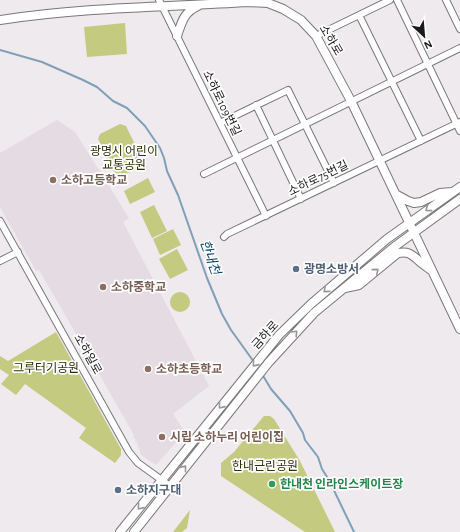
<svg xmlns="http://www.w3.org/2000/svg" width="460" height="532" font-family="'Alegreya Sans','Noto Sans KR',sans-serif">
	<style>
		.built { fill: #e5dbe3 }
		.green { fill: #c4ca7f }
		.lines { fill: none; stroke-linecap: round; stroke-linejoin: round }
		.stream { stroke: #809fb8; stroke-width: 2 }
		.street-casing { stroke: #7a777a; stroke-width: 8 }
		.secondary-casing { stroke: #7a777a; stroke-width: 10 }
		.street { stroke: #fff; stroke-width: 6 }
		.secondary { stroke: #fff; stroke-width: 8 }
		.oneway { stroke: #999899 }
		.education-dot { fill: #8d6e63; stroke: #fff; stroke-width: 1.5 }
		.service-dot { fill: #5c6f8a; stroke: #fff; stroke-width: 1.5 }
		.leisure-dot { fill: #2e9e5b; stroke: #fff; stroke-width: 1.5 }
		.labels { text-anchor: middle; stroke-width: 3.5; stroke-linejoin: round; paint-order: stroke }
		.street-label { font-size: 12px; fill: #1c1b1c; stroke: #fff }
		.park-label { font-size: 12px; fill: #2e3009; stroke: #fff }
		.education-label { font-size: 12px; font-weight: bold; fill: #785e54; stroke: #fff; text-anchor: start }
		.service-label { font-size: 12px; font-weight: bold; fill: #4e5e75; stroke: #fff; text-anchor: start }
		.leisure-label { font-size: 12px; font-weight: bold; fill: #27864d; stroke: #fff; text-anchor: start }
		.water-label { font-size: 13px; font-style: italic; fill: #034368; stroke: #fff }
	</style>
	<rect width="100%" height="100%" fill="#eeeaee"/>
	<path class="built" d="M57,120L75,132L129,218L123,222L209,386L173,414L185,432L156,465L141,455L137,442L133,436L134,435L86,351L39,270L36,271L0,207V153Z"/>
	<path class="green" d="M125,23L127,54L87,57L84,27Z
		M120,124L126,126L145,165L121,176L115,173L98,139L100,134Z
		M148,178L155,192L130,204L124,191Z
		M154,205L167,231L152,238L140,212Z
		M173,229L181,245L160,255L153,239Z
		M177,249L188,270L170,279L159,259Z
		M170 302a10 10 0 1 1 20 0a10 10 0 1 1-20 0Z
		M56,332L121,449V455L115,463L79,438L86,428L25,384L16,395L1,384L9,375L0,369V356L8,361Z
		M264,416H270L274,419L300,461L335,532H305L221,476V463L234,452Z
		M190,510L187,528L182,532H173Z"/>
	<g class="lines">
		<path class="stream" d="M0,50L42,62L83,80L97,87L113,101L127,108L145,126L160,148L164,158L167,171L178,195L207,278L222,314L231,330L254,362
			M262,374L271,389L290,411L303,433L305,440L318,457L322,469L329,480L354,532"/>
		<defs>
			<path id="street" d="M159,0L266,216
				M397,0L460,131
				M446,0L460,29
				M359,15L421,141
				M316,36L390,0
				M256,105L301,199
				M220,123L288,90L334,183
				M204,174L460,48
				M0,221L129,452L138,463L170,486
				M224,237L227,234L460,122
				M0,261L18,252"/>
			<path id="secondary" d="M0,20C82,7 166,7 248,2L268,3L283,9L301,20L316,36L351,101L460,329
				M177,36C182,22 183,13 198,6
				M397,195L408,201L414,203L421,202L440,193L452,192
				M345,288L359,285L398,253C408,251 411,254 418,260C422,264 427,267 431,270
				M120,532L279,335L311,304L387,239L460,187
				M134,532L269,362L314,313L394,247L460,199"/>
		</defs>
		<use href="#street" class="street-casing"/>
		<use href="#secondary" class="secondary-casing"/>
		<use href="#street" class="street"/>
		<use href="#secondary" class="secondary"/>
	</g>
	<defs><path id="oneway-chevron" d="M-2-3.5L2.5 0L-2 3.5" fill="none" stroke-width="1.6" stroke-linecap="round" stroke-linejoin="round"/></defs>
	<g class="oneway">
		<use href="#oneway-chevron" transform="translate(428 209) rotate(144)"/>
		<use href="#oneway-chevron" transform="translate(376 271) rotate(-40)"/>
		<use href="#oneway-chevron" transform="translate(326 290) rotate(139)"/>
		<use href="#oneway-chevron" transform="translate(295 333) rotate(-46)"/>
		<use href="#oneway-chevron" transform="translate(255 364) rotate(129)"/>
		<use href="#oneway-chevron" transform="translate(221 406) rotate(129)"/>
		<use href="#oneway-chevron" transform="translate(184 468) rotate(-51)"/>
		<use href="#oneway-chevron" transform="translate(140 507) rotate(129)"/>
	</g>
	<g class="education-dot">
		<circle cx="53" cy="180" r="4"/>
		<circle cx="103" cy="287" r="4"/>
		<circle cx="148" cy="369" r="4"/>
		<circle cx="162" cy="437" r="4"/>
	</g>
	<g class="service-dot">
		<circle cx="296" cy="269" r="4"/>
		<circle cx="118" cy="490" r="4"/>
	</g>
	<circle class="leisure-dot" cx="272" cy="484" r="4"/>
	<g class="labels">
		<g class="street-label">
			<text transform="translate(331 40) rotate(59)" y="4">소하로</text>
			<text transform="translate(222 103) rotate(64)" y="4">소하로109번길</text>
			<text transform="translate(318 178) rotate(-26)" y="4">소하로75번길</text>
			<text transform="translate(265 335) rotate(-48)" y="4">금하로</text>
			<text transform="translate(88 354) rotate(61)" y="4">소하일로</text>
		</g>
		<g class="park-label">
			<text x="124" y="155">광명시 어린이<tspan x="124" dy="14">교통공원</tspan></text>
			<text x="46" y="372">그루터기공원</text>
			<text x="265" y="470">한내근린공원</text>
		</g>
		<g class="education-label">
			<text x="61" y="184">소하고등학교</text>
			<text x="111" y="291">소하중학교</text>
			<text x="156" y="373">소하초등학교</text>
			<text x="170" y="441">시립 소하누리 어린이집</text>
		</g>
		<g class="service-label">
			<text x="304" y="273">광명소방서</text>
			<text x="126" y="494">소하지구대</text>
		</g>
		<g class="leisure-label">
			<text x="280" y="488">한내천 인라인스케이트장</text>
		</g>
		<g class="water-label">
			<text transform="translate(211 257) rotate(70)" y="5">한내천</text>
		</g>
	</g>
	<g transform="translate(424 36) rotate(154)" stroke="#ffffff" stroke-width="3" paint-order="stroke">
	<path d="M0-3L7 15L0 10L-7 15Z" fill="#1c1b1c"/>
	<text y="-6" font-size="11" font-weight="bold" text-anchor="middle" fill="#1c1b1c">N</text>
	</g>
</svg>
